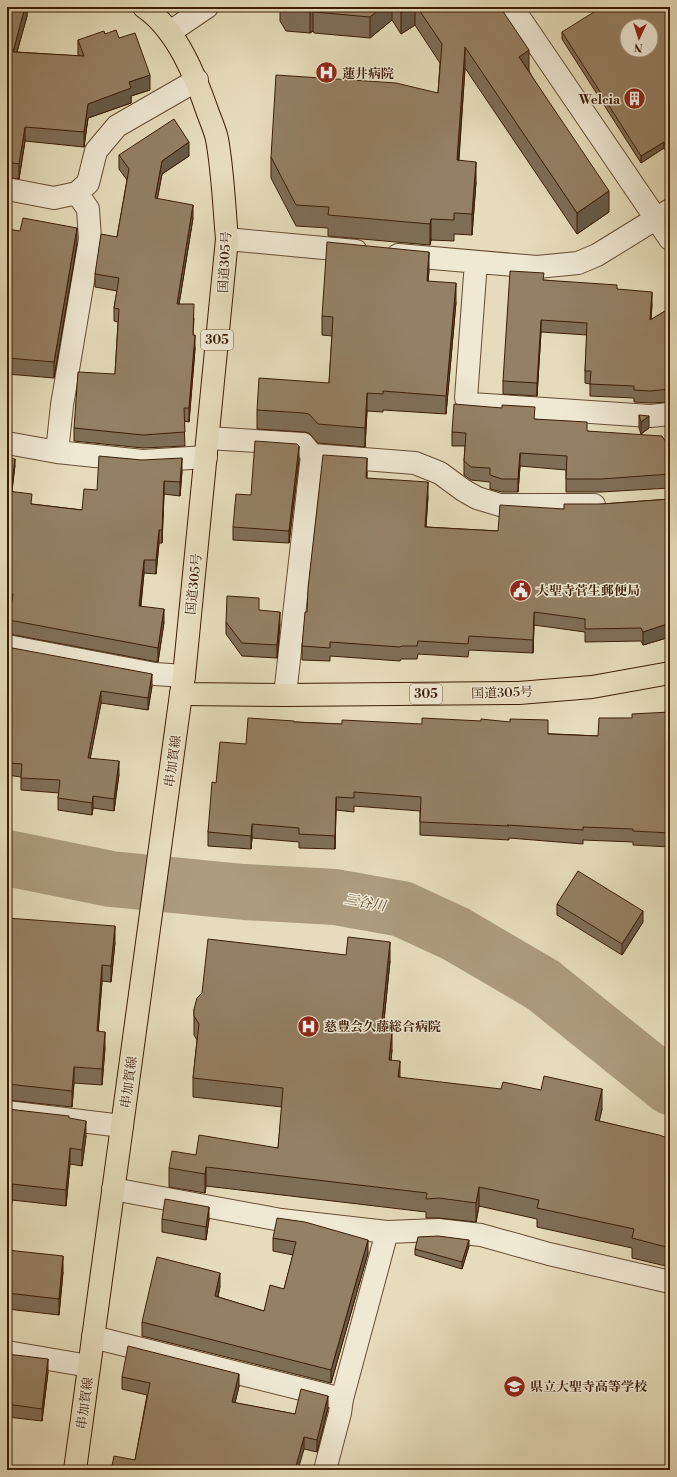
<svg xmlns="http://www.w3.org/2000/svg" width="677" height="1477" font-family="'Libre Bodoni','Noto Serif JP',serif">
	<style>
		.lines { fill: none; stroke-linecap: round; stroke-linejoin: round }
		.river { stroke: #ac9b7d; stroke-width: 56 }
		.minor-casing { stroke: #664d32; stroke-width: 24 }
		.major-casing { stroke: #3c1d05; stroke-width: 24 }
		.highway-casing { stroke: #3c1d05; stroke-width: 24 }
		.minor { stroke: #efe8d3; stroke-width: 22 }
		.major { stroke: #e6dcbb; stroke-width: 22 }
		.highway { stroke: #e6dcbb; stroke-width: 22 }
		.wall { fill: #7f6e56; stroke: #3c1d05 }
		.shaded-wall { fill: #685a46; stroke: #3c1d05 }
		.building { fill: #948064; stroke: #3c1d05; fill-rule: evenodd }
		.labels { text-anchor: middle; stroke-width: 3; stroke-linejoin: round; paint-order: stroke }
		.shield { fill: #efe8d3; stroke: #725a43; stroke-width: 1 }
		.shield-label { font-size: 12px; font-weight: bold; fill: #3c1d05 }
		.poi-label { font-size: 13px; font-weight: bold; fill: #3c1d05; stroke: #efe8d3; text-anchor: start }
		.street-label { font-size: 13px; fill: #3c1d05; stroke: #efe8d3 }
		.water-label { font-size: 14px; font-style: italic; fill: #63492f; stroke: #efe8d3 }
	</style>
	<rect width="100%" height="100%" fill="#e6dcbb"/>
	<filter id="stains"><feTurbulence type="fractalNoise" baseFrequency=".005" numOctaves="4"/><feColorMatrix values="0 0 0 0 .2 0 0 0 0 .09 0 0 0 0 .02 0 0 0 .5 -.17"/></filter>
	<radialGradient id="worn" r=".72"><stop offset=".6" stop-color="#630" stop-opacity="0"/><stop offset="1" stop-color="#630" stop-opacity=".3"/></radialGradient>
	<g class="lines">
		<path class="river" d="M7,858L111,879L244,892L335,897L402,909L456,934L543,985L670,1087"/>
		<defs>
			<path id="minor" d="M512,7L670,239
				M170,32L207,7
				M7,189L54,198L77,193
				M227,239L356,251
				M398,255L537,267L578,263L597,255L670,210
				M476,262L466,398L471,404L650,416L670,414
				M208,438L303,444L312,455L285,695
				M7,443L57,452L143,461L206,457
				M57,452L62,405L90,239L88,209L77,193L88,183L96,151L117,126L197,80
				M312,455L415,463L440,473L463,490L477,498L500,505H594
				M7,646L155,674L184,676
				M7,1112L122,1126
				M113,1189L281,1220L387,1232L438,1230L481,1235L549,1254L670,1282
				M93,1337L342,1399
				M7,1352L89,1366
				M325,1470L340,1413L342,1399L387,1232"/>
			<path id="major" d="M75,1470L181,694"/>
			<path id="highway" d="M144,7C177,30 195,75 208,113C211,121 215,130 217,139C223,172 224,206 227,239L184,676L181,694L285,695L519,693L592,687L670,673"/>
		</defs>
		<use href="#minor" class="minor-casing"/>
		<use href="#major" class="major-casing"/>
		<use href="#highway" class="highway-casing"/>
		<use href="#minor" class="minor"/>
		<use href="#major" class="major"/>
		<use href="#highway" class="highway"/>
	</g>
	<path class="wall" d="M7,7H27V16L17,52L78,56V40L105,34L119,38L150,90L131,96V103L88,118L84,147L25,141L19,179L7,177Z
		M280,7H502V11L529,71L609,212L577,234L465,68L459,160L476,182L472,235L454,234V241L431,240L430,245L328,236V228L296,226L271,178V157L438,93L440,63L415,25L401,34L392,20L370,38L314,33L313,31L310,33L286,31L280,21Z
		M670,7V158L664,148L641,163L562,39V32Z
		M119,155L189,156L162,174L157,199L193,218L179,304L194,318L193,335L195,349L189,422L184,421L185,446L143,448L74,441V428L115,374L118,322L114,321V308L117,291L95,287V274L117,237L127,180L119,169Z
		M7,229L77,244L54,378L7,374Z
		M429,270L428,281L456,302L446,414L383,410V412L367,411L365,447L318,443L309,433L304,432L257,429V410L329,383L332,336L322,335V316Z
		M544,280L617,289L652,304L651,320L670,308V402L650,403L634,402V398L590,396V384L585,383V371L587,335L541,332L537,396L503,394V381Z
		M639,415L649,428L641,434L639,428Z
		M535,419L587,431L668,445L670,444V488L601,492H566V470L520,466L518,492H502L490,489V482L471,480L464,475V461L465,446H452V432Z
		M7,458L15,465L12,491L32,504L82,510L97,490L182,471L180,496L164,494L162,543H159L156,574L144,573L141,606L164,622L158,662L9,634V620L11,607H7Z
		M299,459L289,543L233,540V527L251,495Z
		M367,472V479L428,496L426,527L498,531L564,509L602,504L670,499V637L643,645L641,641L585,642V632L534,625L533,653L469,650L468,657L418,654L417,659H401L400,661L330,656V661L302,660V646L307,612Z
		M259,610L280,624L277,658L242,656L226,634V622Z
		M7,647L152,686L148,710L101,703L90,758L119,774L114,811L93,808L92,815L58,810V798L59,793L21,790V777L7,775Z
		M670,712V847L633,845V842L583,840V844L509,838V840L420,835V811L354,806V812L336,810L335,849L299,848V842L252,838L251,849L208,846V832L216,783L246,744L294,722L598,736L632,718Z
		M557,904L643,922L622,955L557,915Z
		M7,918L115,942L111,982L102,981L98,1031L105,1048L102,1085L74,1083L72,1107L7,1100Z
		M390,961L383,1030L392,1050L391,1060L400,1078L602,1109L599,1121L670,1139V1267L632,1258V1248L537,1227V1219L479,1206L476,1222L439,1218H426V1212L206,1186L205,1193L169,1187V1168L196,1155L278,1148L282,1107L193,1097V1078L197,1040L194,1035V1009Z
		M7,1109L69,1118L86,1136L82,1166L70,1164L66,1206L12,1200L7,1250L63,1272L59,1315L7,1309Z
		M162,1219H209L206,1240L162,1232Z
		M273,1238L368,1253L331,1383L142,1336V1322L220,1286L218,1297L264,1311L284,1289L293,1255L273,1251Z
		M469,1246L462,1269L415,1255V1249Z
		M7,1354L48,1372L42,1421L7,1417Z
		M122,1377L239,1386L235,1403L295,1414L328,1408L317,1452L304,1449L135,1460L147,1395L122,1389Z"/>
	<path class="shaded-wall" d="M25,7H27V16L13,66V52Z
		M382,7H392V20L370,38V17Z
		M411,7H415V25L401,34V13Z
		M313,10V31L310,33V12Z
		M465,47V68L457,181V160Z
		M529,50V71L519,57Z
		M150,75V90L131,96V103L88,118L84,147V132L88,104L129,82Z
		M25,127V141L19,179V164Z
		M189,142V156L162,174L155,212V198L162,161Z
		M664,142V148L641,163V156Z
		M476,162V182L472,235V214Z
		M609,191V212L577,234V213Z
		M193,205V218L177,317V304Z
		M431,219V240L430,245V224Z
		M77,228V244L54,378V362Z
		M429,252V270L427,300V281Z
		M456,283V302L446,414V396Z
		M652,292V304L650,333V320Z
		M541,320V332L537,396V383Z
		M195,335V349L189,422V408Z
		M367,393V411L365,447V428Z
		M649,416V428L641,434V422Z
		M299,446V459L289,543V531Z
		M520,453V466L518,492V479Z
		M182,458V471L180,496V482Z
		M367,458V472L366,492V478Z
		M15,459V465L11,497V491Z
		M164,481V494L162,543V530Z
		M428,482V496L425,540V527Z
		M159,530V543L156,574V560Z
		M144,560V573L139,619V606Z
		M164,609V622L158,662V648Z
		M280,612V624L277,658V645Z
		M534,612V625L533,653V640Z
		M670,623V637L643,645V632Z
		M152,674V686L148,710V698Z
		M101,691V703L88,770V758Z
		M119,761V774L114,811V799Z
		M93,796V808L92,815V803Z
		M336,797V810L335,849V836Z
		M252,824V838L251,849V836Z
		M643,911V922L622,955V944Z
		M115,926V942L111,982V966Z
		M390,942V961L381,1049V1030Z
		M102,965V981L97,1047V1031Z
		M392,1031V1050L389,1079V1060Z
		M105,1032V1048L102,1085V1069Z
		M400,1061V1080L398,1077Z
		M74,1067V1083L72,1107V1091Z
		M602,1089V1109L595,1139V1120Z
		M86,1121V1136L82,1166V1150Z
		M70,1148V1164L66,1206V1190Z
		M206,1167V1186L205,1193V1174Z
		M12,1184V1200L7,1253V1237Z
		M479,1187V1206L476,1222V1203Z
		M209,1207V1219L206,1240V1227Z
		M368,1240V1253L331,1383V1370Z
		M469,1240V1246L462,1269V1262Z
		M63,1256V1272L59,1315V1299Z
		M220,1273V1286L215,1310V1296Z
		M48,1359V1372L42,1421V1409Z
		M239,1374V1386L232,1415V1402Z
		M328,1396V1408L317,1452V1440Z
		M304,1437V1449L298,1470H295Z"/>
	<path class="building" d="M7,7H25L13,52L84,56L78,40L104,31L105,34L116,30L119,38L135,33L150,75L129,82L131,88L88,104L84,132L25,127L19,164L7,162Z
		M284,7H382L370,17L314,12L313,10L310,12L286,10Z
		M398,7H411L401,13Z
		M417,7H500L529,50L519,57L609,191L577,213L465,47L457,160L476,162L472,214L454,213V220L431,219L430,224L328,215L329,207L296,205L271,157L276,75L396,83L438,93L442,44Z
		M602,7H670V151L664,142L641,156L562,32ZM627,26H651V50H627Z
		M174,119L189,142L162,161L155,198L193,205L177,304H194L193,335H195L189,408H184L185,432L143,435L74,428L78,372L115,374L119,309L114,308L119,278L95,274L101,234L117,237L129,169L119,155Z
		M23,218L77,228L54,362L7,358V229L20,231Z
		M327,242L429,252L427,281L456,283L446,396L383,391V394L367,393L365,428L318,424L309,414L304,413L257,410L259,378L329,383L333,317L322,316Z
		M510,271L544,273L543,280L617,285V289L652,292L650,320L670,308V389L650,391L634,390V386L590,384L591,371H585L587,323L541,320L537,383L503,381Z
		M454,404L502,408V405L535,407L534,419L587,422V431L662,436L668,445L670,444V474L601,479H566L567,456L520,453L518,479H502L490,475V468L471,467L464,461L466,433L452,432Z
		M639,415L649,416L641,422Z
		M255,441L297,444L299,446L289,531L233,527L236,494L251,495Z
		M323,455L367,458L366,478L428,482L425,527L498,531L500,505L564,509V504H602L670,499V623L643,632L641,628L585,629V619L534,612L533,640L469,636L468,644L418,641L417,646H401L400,647L330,642V648L302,646L305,612H307L308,588Z
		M99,456L142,460L182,458L180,482L164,481L162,530H159L156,560H144L139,606L164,609L158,648L9,620L13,594L7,593V491L32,494L31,504L82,510L84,489L97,490Z
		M7,458L15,459L11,491L7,490Z
		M227,596L259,598V610L280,612L277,645L242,643L226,622Z
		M7,647L152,674L148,698L101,691L88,758L119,761L114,799L93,796L92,803L58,798L60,780L21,778L22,764L7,763Z
		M670,712V833L633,831V829L583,827V830L507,825L509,826L420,822L421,797L354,792V798L336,797L335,836L299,834V828L252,824L251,836L208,832L212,782L216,783L220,742L246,744L248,718L294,721V722L342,724V720L422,724V718L481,721V719L510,722V719L548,720V734L598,736L599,718H632V714Z
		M578,871L643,911L622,944L557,904Z
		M7,918L115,926L111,966L102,965L97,1031L105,1032L102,1069L74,1067L72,1091L7,1084Z
		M348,937L390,942L381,1030L392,1031L389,1060L400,1061L398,1077L501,1089L503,1082L541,1090L544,1076L602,1089L595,1120L659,1135L670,1139V1248L632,1238L634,1229L537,1208L539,1200L479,1187L476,1203L439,1198L426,1199L427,1193L206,1167L205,1174L169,1168L172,1151L196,1155L199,1135L278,1148L283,1088L193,1078L199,1024L194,1016V1009L197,998L202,993L208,939L346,955Z
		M7,1109L69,1116V1118L86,1121L82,1150L70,1148L66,1190L12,1184L7,1237Z
		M165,1199L209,1207L206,1227L162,1219Z
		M277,1218L305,1222L368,1240L331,1370L142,1322L157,1257L220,1273L215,1296L264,1311L270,1285L284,1289L296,1242L273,1238Z
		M438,1236L469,1240L462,1262L415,1249L418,1237Z
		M7,1250L63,1256L59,1299L7,1293Z
		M128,1346L239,1374L232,1402L295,1414L301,1389L328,1396L317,1440L304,1437L295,1470H111L114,1456L135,1460L150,1383L122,1377Z
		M7,1354L48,1359L42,1409L7,1404Z"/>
	<defs>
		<symbol id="hospital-disc" viewBox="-11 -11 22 22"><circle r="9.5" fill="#8f2418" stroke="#efe8d3"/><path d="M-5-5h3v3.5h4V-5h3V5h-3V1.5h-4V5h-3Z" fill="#fff"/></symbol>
		<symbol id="building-disc" viewBox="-11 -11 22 22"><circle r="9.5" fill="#8f2418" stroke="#efe8d3"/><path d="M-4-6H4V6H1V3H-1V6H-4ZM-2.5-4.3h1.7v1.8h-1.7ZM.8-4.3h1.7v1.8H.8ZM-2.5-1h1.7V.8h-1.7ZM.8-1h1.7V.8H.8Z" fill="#fff"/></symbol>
		<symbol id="civic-disc" viewBox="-11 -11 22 22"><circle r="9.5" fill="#8f2418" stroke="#efe8d3"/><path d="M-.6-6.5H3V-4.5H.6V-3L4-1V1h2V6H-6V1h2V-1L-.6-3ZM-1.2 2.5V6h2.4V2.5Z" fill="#fff"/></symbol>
		<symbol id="school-disc" viewBox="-11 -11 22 22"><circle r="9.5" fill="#8f2418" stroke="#efe8d3"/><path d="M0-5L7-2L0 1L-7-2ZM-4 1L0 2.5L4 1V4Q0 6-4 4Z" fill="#fff"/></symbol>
	</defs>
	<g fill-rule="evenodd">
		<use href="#hospital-disc" x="314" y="60" width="25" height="25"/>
		<use href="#building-disc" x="622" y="86" width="25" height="25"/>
		<use href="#civic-disc" x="508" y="578" width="25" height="25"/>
		<use href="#hospital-disc" x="296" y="1014" width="25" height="25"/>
		<use href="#school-disc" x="502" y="1374" width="25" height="25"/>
	</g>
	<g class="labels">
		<g class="shield">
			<rect x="201" y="330" width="32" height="20" rx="3"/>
			<rect x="410" y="684" width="32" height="20" rx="3"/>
		</g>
		<g class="shield-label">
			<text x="217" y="344">305</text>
			<text x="426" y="698">305</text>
		</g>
		<g class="poi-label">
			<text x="342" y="78">蓮井病院</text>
			<text x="620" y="104" text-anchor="end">Welcia</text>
			<text x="536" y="595">大聖寺菅生郵便局</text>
			<text x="324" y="1031">慈豊会久藤総合病院</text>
			<text x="530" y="1391">県立大聖寺高等学校</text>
		</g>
		<g class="street-label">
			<text transform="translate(224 262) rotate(-87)" y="5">国道305号</text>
			<text transform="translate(193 584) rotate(-84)" y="5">国道305号</text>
			<text transform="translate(502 692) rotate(-2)" y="5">国道305号</text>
			<text transform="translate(172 761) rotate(-82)" y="5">串加賀線</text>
			<text transform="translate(128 1082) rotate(-82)" y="5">串加賀線</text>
			<text transform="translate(84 1403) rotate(-82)" y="5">串加賀線</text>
		</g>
		<g class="water-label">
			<text transform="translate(365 902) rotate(10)" y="5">三谷川</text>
		</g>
	</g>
	<rect width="677" height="1477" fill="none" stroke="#e6dcbb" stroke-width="24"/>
	<rect x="8" y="8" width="661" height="1461" fill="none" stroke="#3c1d05" stroke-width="2"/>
	<rect x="12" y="12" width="653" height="1453" fill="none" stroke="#3c1d05"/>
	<g transform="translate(639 38) rotate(184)"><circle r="19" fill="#efe8d3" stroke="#a79781"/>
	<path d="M0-3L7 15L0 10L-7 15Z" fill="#8f2418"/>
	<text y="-6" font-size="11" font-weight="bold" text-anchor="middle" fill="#3c1d05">N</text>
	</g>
	<rect width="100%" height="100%" filter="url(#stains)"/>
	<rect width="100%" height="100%" fill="url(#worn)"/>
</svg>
